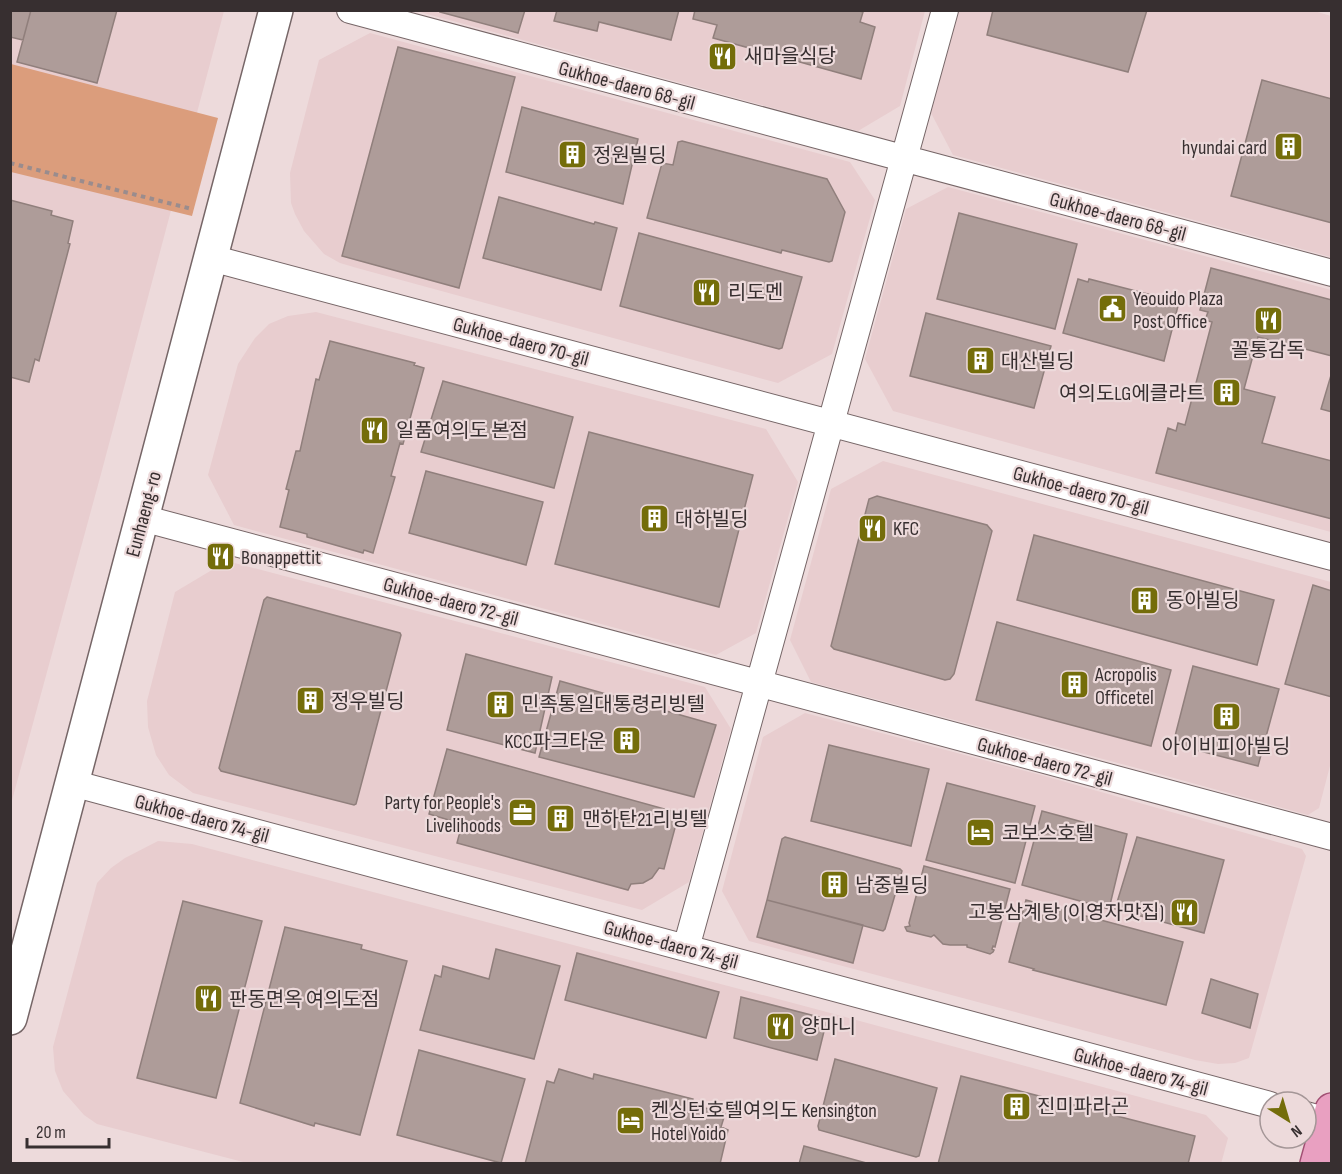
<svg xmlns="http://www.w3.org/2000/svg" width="1342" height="1174" font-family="'Sofia Sans Condensed','Noto Sans KR',sans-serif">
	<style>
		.built { fill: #e8cdcf }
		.forest { fill: #db9d7c }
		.building { fill: #ae9c99; stroke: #907f7c; stroke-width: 1.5 }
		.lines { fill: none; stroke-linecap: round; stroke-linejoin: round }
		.minor-casing { stroke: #766667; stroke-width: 28 }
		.tertiary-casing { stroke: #766667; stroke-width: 36 }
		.primary-casing { stroke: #a14f73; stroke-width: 36 }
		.path { stroke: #9a8c8d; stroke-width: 4; stroke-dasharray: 4.5 4.5; stroke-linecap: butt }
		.minor { stroke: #fff; stroke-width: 26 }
		.tertiary { stroke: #fff; stroke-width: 33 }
		.primary { stroke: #e9a0c1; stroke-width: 33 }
		.labels { text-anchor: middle; stroke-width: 4.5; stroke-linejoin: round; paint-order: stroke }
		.poi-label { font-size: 20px; fill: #372f30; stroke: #eddadb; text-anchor: start }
		.street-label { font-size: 20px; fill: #372f30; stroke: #eddadb }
	</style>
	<rect width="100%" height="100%" fill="#eddadb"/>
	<path class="built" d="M1311,10L1331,16V257L953,155L931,113L959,11Z
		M11,11H224L101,474L11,804Z
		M416,11H925L900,106L858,131Z
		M370,33L850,162L875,200L832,354L778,383L357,268L340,263L324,254L304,231L295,214L291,203L290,173L319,60Z
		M948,187L1331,290V532L893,411L865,359L906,209Z
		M316,312L766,429L798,482L756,633L716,655L234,525L208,475L238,364L255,338L269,324L288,316Z
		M883,461L1331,582V762L1319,808L1308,815L1152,772L811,682L790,640L831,489Z
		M227,561L705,687L731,729L689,882L642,910L193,793L169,775L156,755L148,727L147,701L175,592Z
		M805,713L1041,775L1302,849L1306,856L1249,1058L1235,1063L1218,1064L1195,1060L749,941L722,891L763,737Z
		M158,841L192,844L823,1011L1206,1115L1228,1138L1221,1164L247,1163L97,1124L84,1115L63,1091L55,1071L53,1047L97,883L111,868L125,858Z"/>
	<path class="forest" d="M11,64L218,118L192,216L11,172Z"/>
	<path class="building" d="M10,10H31L23,40L10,37Z
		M31,10H117L97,83L17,62Z
		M441,10H525L518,33L440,12Z
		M557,10H679L671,40L599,22L597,31L554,21Z
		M695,10H856L863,12L860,22L875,27L861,79L713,38L717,25L693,19Z
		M993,10H1147L1128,72L987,35Z
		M398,47L515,77L459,288L342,256Z
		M1262,80L1332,99V223L1231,196Z
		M522,107L638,139L623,204L506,172Z
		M682,141L827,179L845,212L832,261L829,262L782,250L781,253L647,218L662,163L673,165L678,142Z
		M499,197L594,224L595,222L617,228L601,290L483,258Z
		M10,200L52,211L51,215L73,221L68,243L70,244L39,361L35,359L29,382L10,377Z
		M959,213L1077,244L1055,329L937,299Z
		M639,233L802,277L782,348L779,349L620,306Z
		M1211,268L1332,300V356L1258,337L1244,389L1275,397L1262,443L1332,461V519L1156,473L1168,428L1176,431L1178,423L1185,425L1212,322L1205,320L1208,312L1200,310Z
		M1078,279L1088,282L1089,279L1179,302L1164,361L1063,333Z
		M926,313L1051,346L1034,408L910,376Z
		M330,341L415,363L414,365L424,368L403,444L400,443L391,476L395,477L373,553L364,550L363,553L307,537V534L280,527L289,490L286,489L296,451H300L316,379L319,380Z
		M1332,372V412L1321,409Z
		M443,381L573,417L554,488L421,452Z
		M589,432L753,475L719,607L555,564Z
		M426,471L543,502L526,565L409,533Z
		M877,496L987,525L992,531L954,674L950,679L945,680L834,649L831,646L869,499Z
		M1034,535L1274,600L1257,665L1017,600Z
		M1313,585L1332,591V697L1285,684Z
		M267,597L400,633L401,635L356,804L354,805L221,771L219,768L264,600Z
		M997,622L1171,670L1151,746L976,700Z
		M466,654L552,677L535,753L447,730Z
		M1193,666L1279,689L1258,766L1173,744Z
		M560,681L716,725L694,797L539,757Z
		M829,745L929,769L911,846L811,821Z
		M447,749L679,813L664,869L659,868L652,878L643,883L631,884L628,890L457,843L462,824L429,814Z
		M947,783L1035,806L1015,883L926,860Z
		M1042,811L1127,834L1109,909L1022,885Z
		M785,837L900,869L902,871L885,929L883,931L767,900L782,839Z
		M1137,837L1224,860L1204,933L1115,909Z
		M924,866L1010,889L995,947L993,946L992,949L994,950L993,952L990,954L967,947V945H950L943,944L934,935L931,937L907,931L905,927L910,926L909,923Z
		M767,900L863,925L853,963L757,937Z
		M1026,900L1183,942L1166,1005L1033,970L1034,969L1009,962Z
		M183,901L262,921L216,1098L137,1078Z
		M285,927L362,945L361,949L407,961L360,1135L315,1123L314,1126L240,1103Z
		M496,949L560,966L534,1059L420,1030L435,975L441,977L443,966L489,979Z
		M577,953L719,992L706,1038L565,1000Z
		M1211,979L1258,994L1250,1028L1202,1013Z
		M741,997L827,1019L817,1060L734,1038Z
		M419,1050L525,1079L501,1163L397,1135Z
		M835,1059L937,1088L919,1156L916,1157L819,1130L818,1126Z
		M559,1069L593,1079L594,1074L693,1099L692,1104L725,1114L721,1127L728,1130L720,1164H525L547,1081L554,1083Z
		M961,1076L1195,1136L1188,1164H938Z
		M804,1146L870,1164H799Z"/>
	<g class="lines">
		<defs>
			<path id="minor" d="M350,10L1332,273
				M211,258L1332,557
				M142,518L1332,837
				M72,783L1270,1105
				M686,948L945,10
				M1306,1115L1328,1121"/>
			<path id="tertiary" d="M10,1018L276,10"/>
			<path id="primary" d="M1317,1164L1332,1110"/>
		</defs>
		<use href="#minor" class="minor-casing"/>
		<use href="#tertiary" class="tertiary-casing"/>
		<use href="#primary" class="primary-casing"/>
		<path class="path" d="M10,163L192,209"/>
		<use href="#minor" class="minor"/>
		<use href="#tertiary" class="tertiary"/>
		<use href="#primary" class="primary"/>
	</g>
	<defs>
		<symbol id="restaurant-square" viewBox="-11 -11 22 22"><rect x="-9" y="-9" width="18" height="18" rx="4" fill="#746d0a" stroke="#eddadb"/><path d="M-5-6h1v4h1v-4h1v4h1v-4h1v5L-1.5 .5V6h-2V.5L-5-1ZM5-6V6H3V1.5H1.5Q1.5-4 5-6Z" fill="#fff"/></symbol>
		<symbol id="building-square" viewBox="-11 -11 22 22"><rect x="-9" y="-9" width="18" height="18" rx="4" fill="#746d0a" stroke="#eddadb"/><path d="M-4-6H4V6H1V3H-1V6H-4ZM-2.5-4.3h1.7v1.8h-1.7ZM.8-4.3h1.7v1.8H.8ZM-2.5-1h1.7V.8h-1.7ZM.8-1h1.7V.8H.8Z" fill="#fff"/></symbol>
		<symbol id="civic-square" viewBox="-11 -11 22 22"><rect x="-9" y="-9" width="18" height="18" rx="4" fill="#746d0a" stroke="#eddadb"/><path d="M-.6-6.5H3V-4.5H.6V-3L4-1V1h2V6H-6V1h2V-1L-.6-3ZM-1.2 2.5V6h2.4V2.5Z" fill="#fff"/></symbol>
		<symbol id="office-square" viewBox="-11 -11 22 22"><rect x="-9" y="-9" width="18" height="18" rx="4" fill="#746d0a" stroke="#eddadb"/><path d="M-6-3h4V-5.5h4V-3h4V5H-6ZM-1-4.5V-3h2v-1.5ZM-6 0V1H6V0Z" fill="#fff"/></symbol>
		<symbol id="hotel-square" viewBox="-11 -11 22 22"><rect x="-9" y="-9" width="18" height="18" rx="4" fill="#746d0a" stroke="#eddadb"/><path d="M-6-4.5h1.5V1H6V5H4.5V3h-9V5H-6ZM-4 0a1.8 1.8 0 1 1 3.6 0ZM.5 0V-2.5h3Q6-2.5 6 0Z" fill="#fff"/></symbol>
	</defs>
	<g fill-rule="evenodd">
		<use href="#restaurant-square" x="706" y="40" width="33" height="33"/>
		<use href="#building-square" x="1272" y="130" width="33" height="33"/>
		<use href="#building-square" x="556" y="138" width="33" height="33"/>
		<use href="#restaurant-square" x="690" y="276" width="33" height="33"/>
		<use href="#civic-square" x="1096" y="292" width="33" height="33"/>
		<use href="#restaurant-square" x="1252" y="304" width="33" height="33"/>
		<use href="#building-square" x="964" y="344" width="33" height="33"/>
		<use href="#building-square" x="1210" y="376" width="33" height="33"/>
		<use href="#restaurant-square" x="358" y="414" width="33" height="33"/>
		<use href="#building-square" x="638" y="502" width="33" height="33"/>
		<use href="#restaurant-square" x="856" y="512" width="33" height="33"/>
		<use href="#restaurant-square" x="204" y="540" width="33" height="33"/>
		<use href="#building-square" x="1128" y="584" width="33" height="33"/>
		<use href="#building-square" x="1058" y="668" width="33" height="33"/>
		<use href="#building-square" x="294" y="684" width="33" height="33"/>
		<use href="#building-square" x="484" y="688" width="33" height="33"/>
		<use href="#building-square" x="1210" y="700" width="33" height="33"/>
		<use href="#building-square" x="610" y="724" width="33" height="33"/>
		<use href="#office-square" x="506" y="796" width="33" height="33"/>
		<use href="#building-square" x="544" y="802" width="33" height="33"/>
		<use href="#hotel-square" x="964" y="816" width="33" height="33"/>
		<use href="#building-square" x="818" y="868" width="33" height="33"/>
		<use href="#restaurant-square" x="1168" y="896" width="33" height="33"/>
		<use href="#restaurant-square" x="192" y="982" width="33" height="33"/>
		<use href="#restaurant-square" x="764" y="1010" width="33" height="33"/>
		<use href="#building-square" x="1000" y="1090" width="33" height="33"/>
		<use href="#hotel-square" x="614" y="1104" width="33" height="33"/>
	</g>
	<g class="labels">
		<g class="poi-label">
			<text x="744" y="63">새마을식당</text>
			<text x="1267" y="154" text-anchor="end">hyundai card</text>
			<text x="593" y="162">정원빌딩</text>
			<text x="728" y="299">리도멘</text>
			<text x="1133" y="305">Yeouido Plaza<tspan x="1133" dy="23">Post Office</tspan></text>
			<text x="1268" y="357" text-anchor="middle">꼴통감독</text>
			<text x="1001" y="368">대산빌딩</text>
			<text x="1205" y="400" text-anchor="end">여의도LG에클라트</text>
			<text x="396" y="437">일품여의도 본점</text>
			<text x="675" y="526">대하빌딩</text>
			<text x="893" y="535">KFC</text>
			<text x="241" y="564">Bonappettit</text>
			<text x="1166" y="607">동아빌딩</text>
			<text x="1095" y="681">Acropolis<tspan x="1095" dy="23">Officetel</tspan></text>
			<text x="331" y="708">정우빌딩</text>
			<text x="521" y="711">민족통일대통령리빙텔</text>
			<text x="606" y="748" text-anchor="end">KCC파크타운</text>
			<text x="1226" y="753" text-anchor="middle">아이비피아빌딩</text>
			<text x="501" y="809" text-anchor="end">Party for People's<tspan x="501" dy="23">Livelihoods</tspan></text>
			<text x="582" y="826">맨하탄21리빙텔</text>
			<text x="1002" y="840">코보스호텔</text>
			<text x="855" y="892">남중빌딩</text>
			<text x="1164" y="919" text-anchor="end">고봉삼계탕 (이영자맛집)</text>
			<text x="229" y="1006">판동면옥 여의도점</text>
			<text x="801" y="1033">양마니</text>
			<text x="1037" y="1113">진미파라곤</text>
			<text x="651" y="1117">켄싱턴호텔여의도 Kensington<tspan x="651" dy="23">Hotel Yoido</tspan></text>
		</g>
		<g class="street-label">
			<text transform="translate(627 85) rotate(15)" y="7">Gukhoe-daero 68-gil</text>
			<text transform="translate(1118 216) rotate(15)" y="7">Gukhoe-daero 68-gil</text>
			<text transform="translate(521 341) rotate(15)" y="7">Gukhoe-daero 70-gil</text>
			<text transform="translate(1081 490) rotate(15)" y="7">Gukhoe-daero 70-gil</text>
			<text transform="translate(143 514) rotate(-75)" y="7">Eunhaeng-ro</text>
			<text transform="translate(451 601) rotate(15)" y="7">Gukhoe-daero 72-gil</text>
			<text transform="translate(1045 761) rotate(15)" y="7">Gukhoe-daero 72-gil</text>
			<text transform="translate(202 818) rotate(15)" y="7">Gukhoe-daero 74-gil</text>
			<text transform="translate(671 944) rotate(15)" y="7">Gukhoe-daero 74-gil</text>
			<text transform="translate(1141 1071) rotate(15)" y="7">Gukhoe-daero 74-gil</text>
		</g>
	</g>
	<rect width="1342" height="1174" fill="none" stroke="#372f30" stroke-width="24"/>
	<g transform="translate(1288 1120) rotate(143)"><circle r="28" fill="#eddadb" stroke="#a49697" stroke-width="1.5"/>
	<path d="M0-4.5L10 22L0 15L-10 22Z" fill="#746d0a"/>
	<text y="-9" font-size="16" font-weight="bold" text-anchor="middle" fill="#372f30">N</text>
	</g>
	<path d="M27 1138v9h82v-9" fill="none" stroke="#372f30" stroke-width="3"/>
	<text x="36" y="1138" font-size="18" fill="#372f30" stroke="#eddadb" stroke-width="4.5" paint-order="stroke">20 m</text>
</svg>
